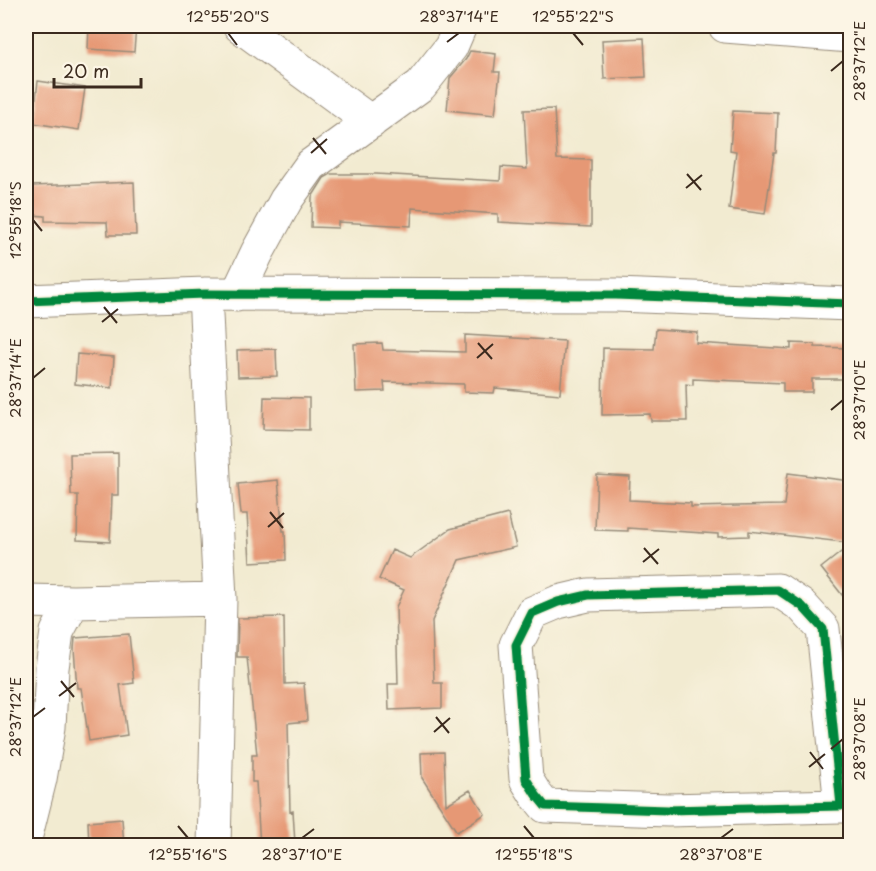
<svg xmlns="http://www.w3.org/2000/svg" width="876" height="871" font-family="'Playpen Sans',sans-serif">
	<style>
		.building { fill: #e69874 }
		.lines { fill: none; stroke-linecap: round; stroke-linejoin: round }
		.minor-casing { stroke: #968a78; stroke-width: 35 }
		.minor { stroke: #fff; stroke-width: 33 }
		.cycleway-casing { stroke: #fcf5e5; stroke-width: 13 }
		.cycleway { stroke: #00873e; stroke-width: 9 }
		.ticks { fill: none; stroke: #3b2a1e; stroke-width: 2 }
		.neatline { fill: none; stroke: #3b2a1e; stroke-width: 2 }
		.ticks-label { font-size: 15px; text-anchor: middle; fill: #3b2a1e }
	</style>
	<rect width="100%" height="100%" fill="#fcf5e5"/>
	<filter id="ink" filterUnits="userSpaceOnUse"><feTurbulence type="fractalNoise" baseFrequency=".0167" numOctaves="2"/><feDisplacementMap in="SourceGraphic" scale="12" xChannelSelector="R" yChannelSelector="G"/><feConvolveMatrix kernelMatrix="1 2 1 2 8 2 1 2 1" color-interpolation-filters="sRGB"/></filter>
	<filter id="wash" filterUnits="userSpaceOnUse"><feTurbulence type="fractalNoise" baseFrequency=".008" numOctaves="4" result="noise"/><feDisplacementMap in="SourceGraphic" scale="24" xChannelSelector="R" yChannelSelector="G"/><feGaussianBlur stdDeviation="1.35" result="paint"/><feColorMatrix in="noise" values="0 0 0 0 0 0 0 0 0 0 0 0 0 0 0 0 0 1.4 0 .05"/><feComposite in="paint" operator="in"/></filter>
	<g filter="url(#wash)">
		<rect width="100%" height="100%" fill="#f2ebd1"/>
		<g id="blocks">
			<path class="building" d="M89,26H136L134,52L88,49Z
				M644,38L646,77L604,79L602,40Z
				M470,51L496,54L494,72H500L495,115L447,110L450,78L466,59Z
				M38,81L85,88L79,130L33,123Z
				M554,109L557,159L591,160V227L498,222V214L412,208L411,226L338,222V228L311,227L312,197L324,178L331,174H376L500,181L501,167L527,169L524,110Z
				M733,111L778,113L776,153H774L765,214L729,209L736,151L730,150Z
				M134,182L136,235H108L107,222L45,221V216L31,215L32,186Z
				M656,329L697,332L696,343L791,349V343L815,344V347L850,348V379H812V392H783V383L693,379V385L686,384L687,421H651L650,414L602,415L603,348L654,349Z
				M465,335L565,341L560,394L495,388L494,393L464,392V384L384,382L385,391L356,392L354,344L382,343L383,350L465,352Z
				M276,349L277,376L238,377L237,350Z
				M77,354L114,357L112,388L75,384Z
				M264,397L309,398V430L263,429Z
				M118,453V495H112L110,542L77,540L78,495H71L70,454Z
				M788,473L850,481V543L749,531V536L718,537V534L628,528V531L595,530L597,475L630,477L629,500L691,503V507L784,505Z
				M278,480L283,531H285L286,560L250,562L247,514H241L238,484Z
				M508,514L516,547L459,560L432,621L434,683H442V708L389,710L388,684H398L396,607L404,590L379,579L392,550L410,558L450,529Z
				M850,545V605L821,568Z
				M284,617L285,684L304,683L307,721L288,723L290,812L293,811L295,844L260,846L256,782H252V755H257L247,657H237L238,618Z
				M129,634L134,683L120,685L127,735L89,741L81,688H77L74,649L75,638Z
				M444,752L446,805L470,790L485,814L457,832L422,778L421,753Z
				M122,819L124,846H89L88,822Z"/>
		</g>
	</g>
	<g filter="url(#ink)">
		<use href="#blocks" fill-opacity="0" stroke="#968a78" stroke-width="1.5"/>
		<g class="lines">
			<defs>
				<path id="minor" d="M240,26L371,122
					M725,26L850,36
					M205,294L220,599L214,846
					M237,295L257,253L286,200L311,165L421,85L451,47L460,26
					M26,301L205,294L616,295L850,304
					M778,590L802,606L823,629L841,806L668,810L545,806L536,795L526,779L516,645L532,613L558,602L588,595Z
					M26,601L73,602L220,599
					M26,835L40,779L49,727L52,668L57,632L73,602"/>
			</defs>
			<use href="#minor" class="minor-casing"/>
			<use href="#minor" class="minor"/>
			<defs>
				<path id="cycleway" d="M26,301L205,294L616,295L850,304
					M778,590L802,606L823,629L841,806L668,810L545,806L536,795L526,779L516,645L532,613L558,602L588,595Z"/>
			</defs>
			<use href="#cycleway" class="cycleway-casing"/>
			<use href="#cycleway" class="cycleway"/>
		</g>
	</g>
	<path class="ticks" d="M228,33L237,45M573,33L583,45M447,42L459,33M831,71L843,61M313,138L326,154M311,153L327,139M687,174L701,190M686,188L702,175M33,220L42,231M104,307L117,323M102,322L118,309M478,343L492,359M477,358L493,344M33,378L45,368M831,410L843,400M270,512L283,528M268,527L284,513M644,548L658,564M643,562L659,549M61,681L74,697M59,696L76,683M33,717L45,708M436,717L449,733M434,732L450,718M831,749L843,739M810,752L823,769M809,767L825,754M178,826L188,838M524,826L534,838M302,838L314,829M721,838L733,829"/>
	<rect width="876" height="871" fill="none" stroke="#fcf5e5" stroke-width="66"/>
	<path d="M54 78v9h87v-9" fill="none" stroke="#3b2a1e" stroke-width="3"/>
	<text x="63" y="78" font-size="18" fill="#3b2a1e" stroke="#fcf5e5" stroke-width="4.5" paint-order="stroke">20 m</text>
	<rect x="33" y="33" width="810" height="805" class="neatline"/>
	<g class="ticks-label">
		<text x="228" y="22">12°55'20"S</text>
		<text x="459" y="22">28°37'14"E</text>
		<text x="573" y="22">12°55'22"S</text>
		<text transform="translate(860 61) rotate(-90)" y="5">28°37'12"E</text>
		<text transform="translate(16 220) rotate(-90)" y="5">12°55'18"S</text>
		<text transform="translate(16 378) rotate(-90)" y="5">28°37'14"E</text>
		<text transform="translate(860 400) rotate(-90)" y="5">28°37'10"E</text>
		<text transform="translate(16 717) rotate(-90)" y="5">28°37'12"E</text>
		<text transform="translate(860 739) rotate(-90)" y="5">28°37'08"E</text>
		<text x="188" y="860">12°55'16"S</text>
		<text x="302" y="860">28°37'10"E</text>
		<text x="534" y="860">12°55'18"S</text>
		<text x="721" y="860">28°37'08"E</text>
	</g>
</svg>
